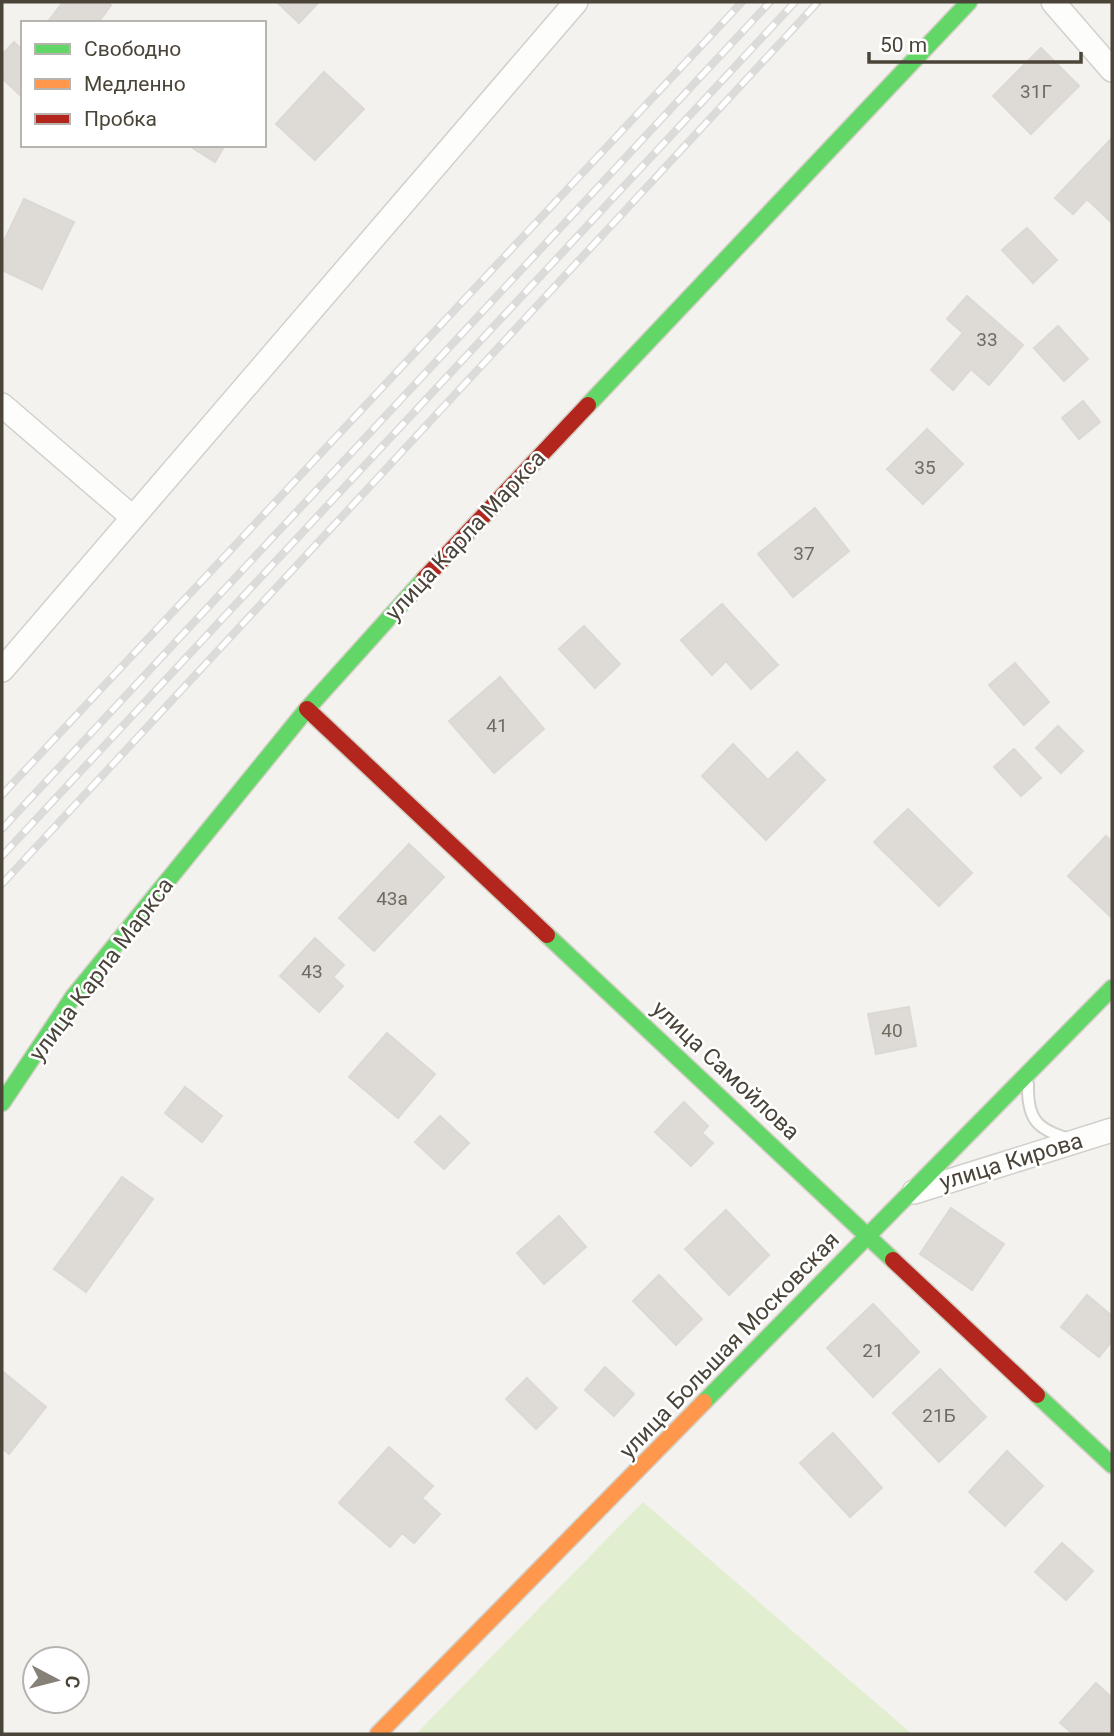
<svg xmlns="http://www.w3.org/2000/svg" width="1114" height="1736" font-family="Roboto,sans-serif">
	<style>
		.green { fill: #e1eecf }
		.building { fill: #dedbd6; stroke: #dcd9d4; stroke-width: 2 }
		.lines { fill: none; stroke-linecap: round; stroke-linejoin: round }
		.lane-casing { stroke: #d2d0cb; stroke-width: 14 }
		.street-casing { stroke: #d2d0cb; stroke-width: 26 }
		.fast-casing { stroke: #d3cfc5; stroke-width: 19 }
		.slow-casing { stroke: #d3cfc5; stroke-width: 19 }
		.jam-casing { stroke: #d3cfc5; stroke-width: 19 }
		.lane { stroke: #fdfdfc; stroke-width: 10 }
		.street { stroke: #fdfdfc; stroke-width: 23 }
		.fast { stroke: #63d668; stroke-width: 16 }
		.slow { stroke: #ff974d; stroke-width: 16 }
		.jam { stroke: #b3261e; stroke-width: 16 }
		.rail-casing { stroke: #dbdbda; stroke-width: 8 }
		.rail { stroke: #fff; stroke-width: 5; stroke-dasharray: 16; stroke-linecap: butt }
		.labels { text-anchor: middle; stroke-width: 5; stroke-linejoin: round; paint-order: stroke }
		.number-label { font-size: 19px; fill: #706a61 }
		.street-label { font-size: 23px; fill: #4b4439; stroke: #fff }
	</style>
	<rect width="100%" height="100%" fill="#f4f2ee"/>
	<path class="green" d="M643,1502L912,1734H416Z"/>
	<path class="building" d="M63,2H106L111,5L98,23H47Z
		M277,2H319L299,23Z
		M14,42L23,51V98L2,78V55Z
		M1041,48L1079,86L1031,134L993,96Z
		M324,72L364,109L315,160L276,124Z
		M1112,138V223L1087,199L1073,214L1055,198Z
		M188,145H225L215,162Z
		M24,199L74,222L42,289L2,270V245Z
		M1027,228L1057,260L1033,283L1002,250Z
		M967,296L1023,345L989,385L971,369L953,390L931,370L963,333L947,319Z
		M1058,326L1088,359L1064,381L1034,348Z
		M1083,401L1100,422L1079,439L1062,418Z
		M927,429L963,464L923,504L887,469Z
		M815,508L849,551L793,597L758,554Z
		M722,604L778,665L751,689L726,661L712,675L681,640Z
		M584,626L620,664L595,688L559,649Z
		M1015,663L1049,702L1024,725L989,685Z
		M500,677L544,729L494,773L449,721Z
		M1058,726L1083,751L1061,773L1036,748Z
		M733,744L768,780L797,752L825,780L766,840L702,776Z
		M1014,749L1041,778L1021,796L994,767Z
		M908,809L972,873L939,906L874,842Z
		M1106,836L1112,842V918L1068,876Z
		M409,844L444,877L374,951L339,918Z
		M315,938L344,965L333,977L343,986L319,1012L280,976Z
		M909,1007L916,1046L876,1054L868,1014Z
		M387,1033L435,1074L398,1118L349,1077Z
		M185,1087L222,1116L202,1142L165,1113Z
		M684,1102L708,1126L702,1133L713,1143L691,1166L655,1132Z
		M440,1116L469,1143L444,1169L415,1142Z
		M122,1177L153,1199L86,1292L54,1269Z
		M951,1208L1004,1244L972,1290L920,1254Z
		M726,1210L769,1255L729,1295L685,1249Z
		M559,1216L586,1247L544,1284L517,1253Z
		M659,1275L702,1319L676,1345L633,1301Z
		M1087,1295L1112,1316V1341L1099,1357L1061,1327Z
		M873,1304L919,1352L873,1397L827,1348Z
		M605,1367L634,1394L614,1416L585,1390Z
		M940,1369L986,1417L939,1462L893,1413Z
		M2,1371L46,1407L9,1454L2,1448Z
		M527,1378L557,1408L536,1429L506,1399Z
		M833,1433L882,1488L850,1517L800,1463Z
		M389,1447L433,1486L422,1498L440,1514L414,1543L402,1533L390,1547L339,1503Z
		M1007,1451L1043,1486L1005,1526L969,1492Z
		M1062,1543L1093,1571L1066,1600L1035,1572Z
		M1096,1683L1112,1698V1734H1073L1060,1723Z"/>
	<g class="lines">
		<defs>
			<path id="lane" d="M1028,1084C1027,1119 1037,1130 1070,1139"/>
			<path id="street" d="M1053,2L1112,70
				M2,405L131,516
				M2,670L576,2
				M914,1192L1112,1130"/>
			<path id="fast" d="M588,405L969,2
				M547,935L893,1260
				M2,1103L73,997L307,709L424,579
				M1037,1395L1112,1465
				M704,1402L1112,988"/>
			<path id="slow" d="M378,1734L704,1402"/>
			<path id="jam" d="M424,579L588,405
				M307,709L547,935
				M893,1260L1037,1395"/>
		</defs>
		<use href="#lane" class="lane-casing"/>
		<use href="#street" class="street-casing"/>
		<use href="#fast" class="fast-casing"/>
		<use href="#slow" class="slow-casing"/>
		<use href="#jam" class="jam-casing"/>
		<use href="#lane" class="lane"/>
		<use href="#street" class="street"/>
		<use href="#fast" class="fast"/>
		<use href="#slow" class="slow"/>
		<use href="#jam" class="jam"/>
		<defs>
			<path id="rail" d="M2,795L742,2
				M2,829L770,2
				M2,856L795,2
				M2,884L818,2"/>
		</defs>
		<use href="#rail" class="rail-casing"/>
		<use href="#rail" class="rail"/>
	</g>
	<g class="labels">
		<g class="number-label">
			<text x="1036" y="98">31Г</text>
			<text x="987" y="346">33</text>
			<text x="925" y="474">35</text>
			<text x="804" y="560">37</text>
			<text x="497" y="732">41</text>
			<text x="392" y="905">43а</text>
			<text x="312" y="978">43</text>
			<text x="892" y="1037">40</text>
			<text x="873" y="1357">21</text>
			<text x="939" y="1422">21Б</text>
		</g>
		<g class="street-label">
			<text transform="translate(465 535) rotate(-47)" y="8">улица Карла Маркса</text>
			<text transform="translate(101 969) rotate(-53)" y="8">улица Карла Маркса</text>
			<text transform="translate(726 1070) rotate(43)" y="8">улица Самойлова</text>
			<text transform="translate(1011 1161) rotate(-17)" y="8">улица Кирова</text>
			<text transform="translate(729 1345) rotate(-46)" y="8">улица Большая Московская</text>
		</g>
	</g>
	<rect width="1114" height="1736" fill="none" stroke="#4b4439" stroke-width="7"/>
	<rect x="21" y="21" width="245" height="126" fill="#ffffff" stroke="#b7b4b0" stroke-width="2"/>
	<rect x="35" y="44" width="35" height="10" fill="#63d668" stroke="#b7b4b0" stroke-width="2"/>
	<text x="84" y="56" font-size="21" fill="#4b4439">Свободно</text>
	<rect x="35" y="79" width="35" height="10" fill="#ff974d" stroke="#b7b4b0" stroke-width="2"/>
	<text x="84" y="91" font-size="21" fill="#4b4439">Медленно</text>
	<rect x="35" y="114" width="35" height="10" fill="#b3261e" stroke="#b7b4b0" stroke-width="2"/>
	<text x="84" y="126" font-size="21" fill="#4b4439">Пробка</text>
	<g transform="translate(56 1680) rotate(97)"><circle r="33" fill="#ffffff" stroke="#b7b4b0" stroke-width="2"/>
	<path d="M0-5L12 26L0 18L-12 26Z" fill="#868178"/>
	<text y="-10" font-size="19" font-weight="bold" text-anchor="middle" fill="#4b4439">С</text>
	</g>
	<path d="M869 52v10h212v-10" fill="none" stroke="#4b4439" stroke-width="3.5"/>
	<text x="880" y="52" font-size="21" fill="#4b4439" stroke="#ffffff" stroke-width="5" paint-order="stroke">50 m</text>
</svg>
